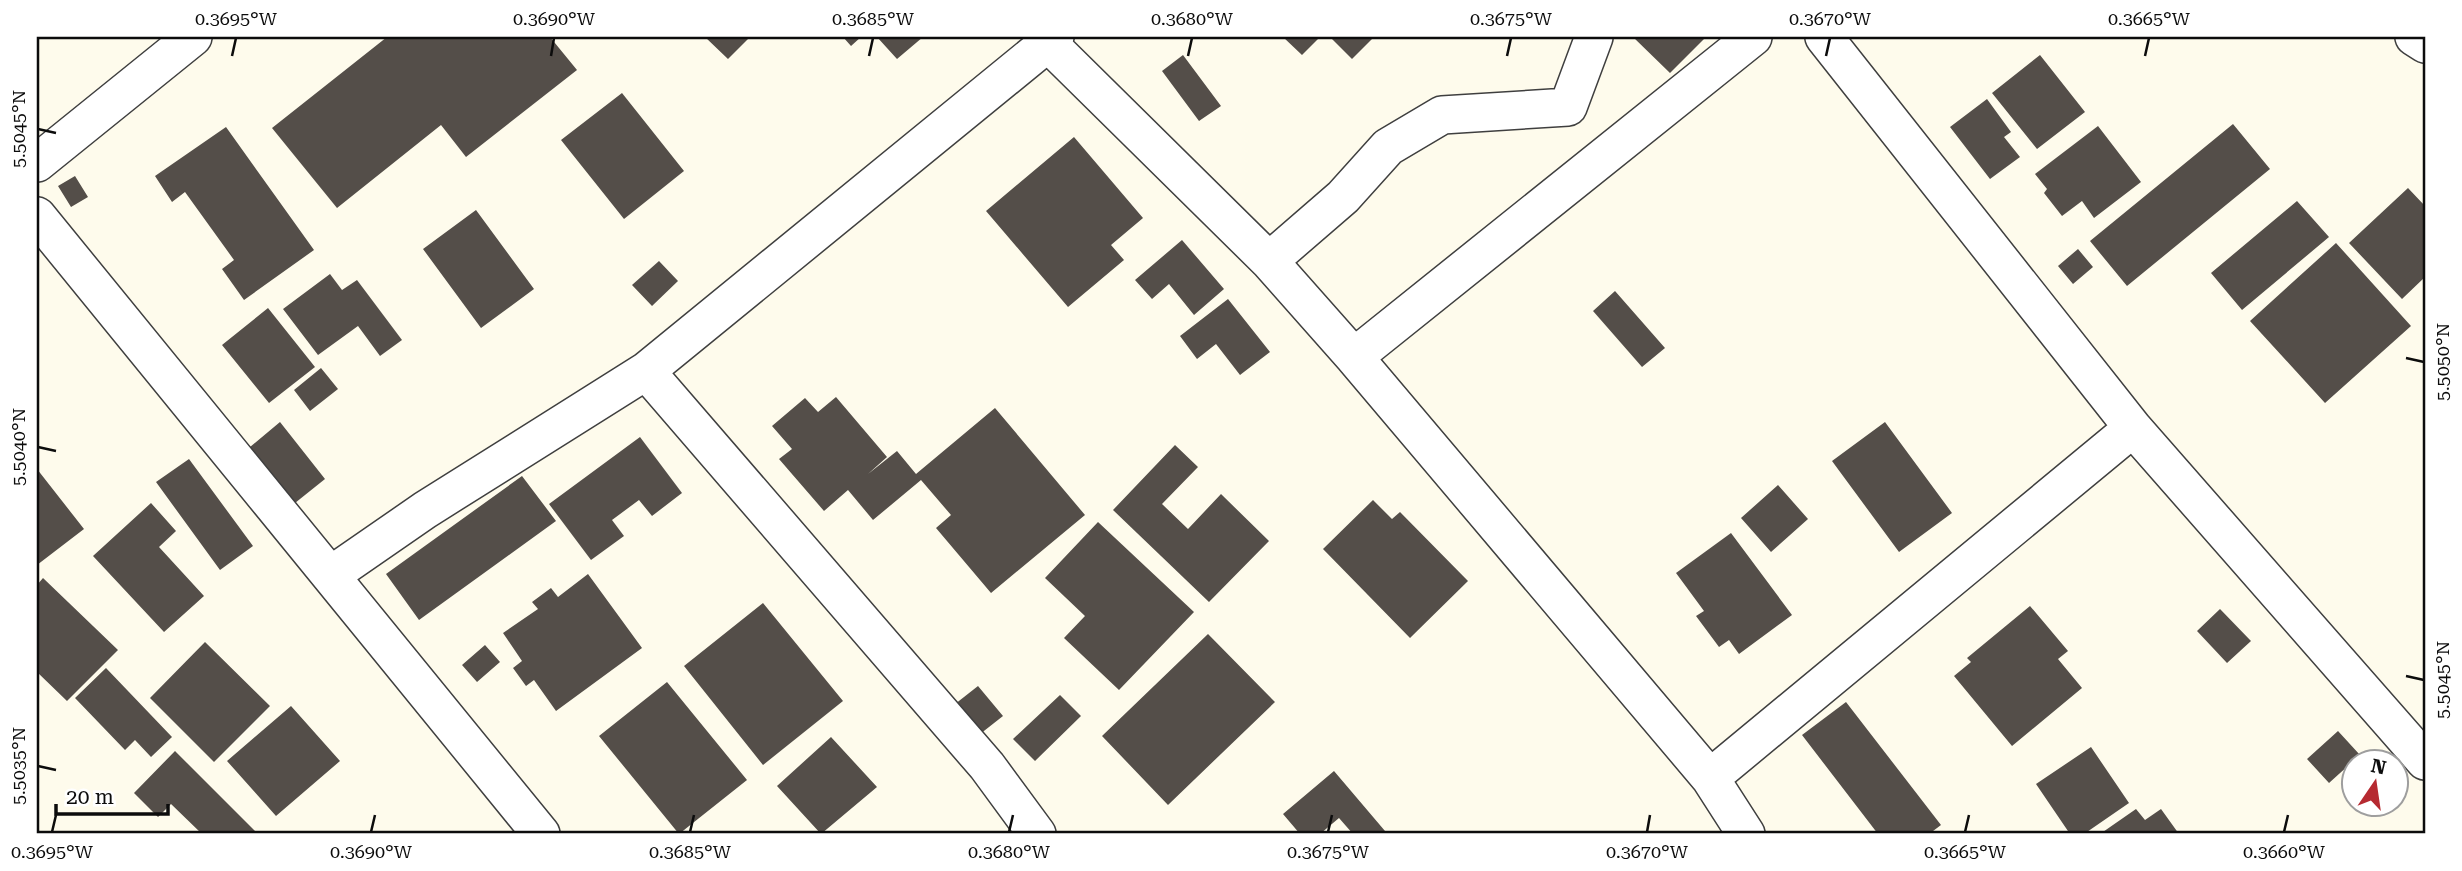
<svg xmlns="http://www.w3.org/2000/svg" width="2462" height="871" font-family="'Roboto Serif',serif">
	<style>
		.building { fill: #544e49 }
		.lines { fill: none; stroke-linecap: round; stroke-linejoin: round }
		.street-casing { stroke: #3f3f3f; stroke-width: 40 }
		.street { stroke: #fff; stroke-width: 37 }
		.ticks { fill: none; stroke: #0c0c0c; stroke-width: 2.5 }
		.neatline { fill: none; stroke: #0c0c0c; stroke-width: 2.5 }
		.ticks-label { font-size: 18px; text-anchor: middle; fill: #0c0c0c }
	</style>
	<rect width="100%" height="100%" fill="#fefbec"/>
	<path class="building" d="M387,37H550L577,70L466,157L441,125L337,208L272,128Z
		M705,37H750L728,59Z
		M843,37H861L851,46Z
		M877,37H923L897,59Z
		M1283,37H1320L1302,55Z
		M1330,37H1374L1352,59Z
		M1633,37H1706L1670,73Z
		M1183,55L1221,106L1199,121L1162,71Z
		M2040,55L2085,112L2037,149L1992,93Z
		M622,93L684,171L624,219L561,140Z
		M1987,99L2011,132L2004,137L2020,157L1990,179L1950,127Z
		M2233,124L2270,169L2127,286L2090,241Z
		M2098,126L2141,182L2094,218L2082,201L2062,216L2044,193L2047,189L2035,174Z
		M226,127L314,250L244,300L222,269L234,260L185,192L172,202L155,176Z
		M1074,137L1143,218L1111,245L1124,260L1068,307L986,211Z
		M75,176L88,197L71,207L58,186Z
		M2408,188L2425,206V277L2402,299L2349,243Z
		M2297,201L2329,237L2242,310L2211,273Z
		M476,210L534,289L481,328L423,249Z
		M1182,240L1224,289L1194,315L1169,284L1152,299L1135,280Z
		M2336,243L2411,326L2325,403L2250,321Z
		M2078,249L2093,267L2073,284L2058,266Z
		M659,261L678,281L652,306L632,285Z
		M330,274L342,290L357,280L402,340L380,356L358,326L318,355L283,309Z
		M1615,291L1665,348L1642,367L1593,311Z
		M1228,299L1270,352L1240,375L1216,344L1197,359L1180,336Z
		M268,308L315,367L269,403L222,345Z
		M321,368L338,389L310,411L294,390Z
		M836,397L887,457L868,474L897,451L916,474L995,408L1085,515L991,593L936,528L951,515L921,480L873,520L848,490L824,511L779,459L792,449L772,426L805,398L818,412Z
		M280,422L325,479L295,503L250,447Z
		M1885,422L1952,513L1899,552L1832,461Z
		M640,437L682,493L652,516L639,500L612,520L624,536L591,560L549,504Z
		M1175,445L1198,467L1162,504L1188,529L1221,494L1269,541L1209,602L1113,510Z
		M189,459L253,546L220,570L156,482Z
		M37,469L84,529L37,565Z
		M522,476L556,521L419,620L386,574Z
		M1778,485L1808,519L1771,552L1741,518Z
		M1373,500L1392,519L1400,512L1468,581L1410,638L1323,549Z
		M151,503L176,531L159,547L204,596L164,632L93,556Z
		M1098,522L1194,612L1119,690L1064,638L1085,616L1045,578Z
		M1731,533L1792,615L1739,654L1729,640L1719,647L1696,616L1704,611L1676,573Z
		M588,574L642,648L556,711L534,680L526,686L513,668L522,661L503,633L538,609L532,602L551,588L558,597Z
		M43,578L118,650L67,701L37,672V585Z
		M763,603L843,701L763,765L684,666Z
		M2030,606L2068,651L2058,659L2082,688L2012,746L1954,676L1971,662L1967,658Z
		M2220,609L2251,641L2227,663L2197,631Z
		M1208,634L1275,702L1168,805L1102,736Z
		M205,642L270,706L214,762L150,698Z
		M485,645L500,662L477,682L462,665Z
		M106,668L172,737L151,757L135,740L125,750L75,698Z
		M667,682L747,780L679,834L599,736Z
		M978,686L1003,716L975,738L950,708Z
		M1060,695L1081,716L1035,761L1013,739Z
		M1846,702L1941,825L1929,834H1878L1802,735Z
		M291,706L340,761L276,816L227,761Z
		M2338,731L2360,755L2329,783L2307,759Z
		M831,737L877,787L821,834L777,786Z
		M2091,747L2129,803L2084,834H2070L2036,784Z
		M175,751L258,834H202L171,804L158,817L134,793Z
		M1334,771L1385,831L1381,834H1353L1339,818L1320,834H1300L1283,814Z
		M2136,809L2145,820L2161,809L2179,834H2100Z"/>
	<g class="lines">
		<defs>
			<path id="street" d="M1824,37L2133,428L2425,761
				M2414,37L2425,44
				M1048,43L1269,261L1354,357L1710,778L1746,834
				M37,163L193,37
				M37,216L541,834
				M1269,261L1343,197L1388,147L1442,115L1568,107L1594,37
				M1354,357L1753,37
				M646,371L987,766L1037,834
				M331,575L425,510L646,371L1055,37
				M1710,778L2133,428"/>
		</defs>
		<use href="#street" class="street-casing"/>
		<use href="#street" class="street"/>
	</g>
	<path class="ticks" d="M232,56L236,38M551,56L554,38M869,56L873,38M1188,56L1192,38M1507,56L1511,38M1826,56L1830,38M2145,56L2149,38M38,129L56,133M2406,358L2424,362M38,447L56,451M2406,676L2424,680M38,766L56,770M52,832L56,815M371,832L375,815M690,832L694,815M1009,832L1013,815M1328,832L1332,815M1647,832L1650,815M1965,832L1969,815M2284,832L2288,815"/>
	<rect width="2462" height="871" fill="none" stroke="#ffffff" stroke-width="77"/>
	<g transform="translate(2375 783) rotate(13)"><circle r="33" fill="#ffffff" stroke="#9e9e9e" stroke-width="2"/>
	<path d="M0-5L12 26L0 18L-12 26Z" fill="#b62a31"/>
	<text y="-10" font-size="19" font-weight="bold" text-anchor="middle" fill="#0c0c0c">N</text>
	</g>
	<path d="M56 804v10h112v-10" fill="none" stroke="#0c0c0c" stroke-width="3.5"/>
	<text x="66" y="804" font-size="21" fill="#0c0c0c" stroke="#ffffff" stroke-width="5" paint-order="stroke">20 m</text>
	<rect x="38" y="38" width="2386" height="794" class="neatline"/>
	<g class="ticks-label">
		<text x="236" y="25">0.3695°W</text>
		<text x="554" y="25">0.3690°W</text>
		<text x="873" y="25">0.3685°W</text>
		<text x="1192" y="25">0.3680°W</text>
		<text x="1511" y="25">0.3675°W</text>
		<text x="1830" y="25">0.3670°W</text>
		<text x="2149" y="25">0.3665°W</text>
		<text transform="translate(19 129) rotate(-90)" y="6">5.5045°N</text>
		<text transform="translate(2443 362) rotate(-90)" y="6">5.5050°N</text>
		<text transform="translate(19 447) rotate(-90)" y="6">5.5040°N</text>
		<text transform="translate(2443 680) rotate(-90)" y="6">5.5045°N</text>
		<text transform="translate(19 766) rotate(-90)" y="6">5.5035°N</text>
		<text x="52" y="858">0.3695°W</text>
		<text x="371" y="858">0.3690°W</text>
		<text x="690" y="858">0.3685°W</text>
		<text x="1009" y="858">0.3680°W</text>
		<text x="1328" y="858">0.3675°W</text>
		<text x="1647" y="858">0.3670°W</text>
		<text x="1965" y="858">0.3665°W</text>
		<text x="2284" y="858">0.3660°W</text>
	</g>
</svg>
